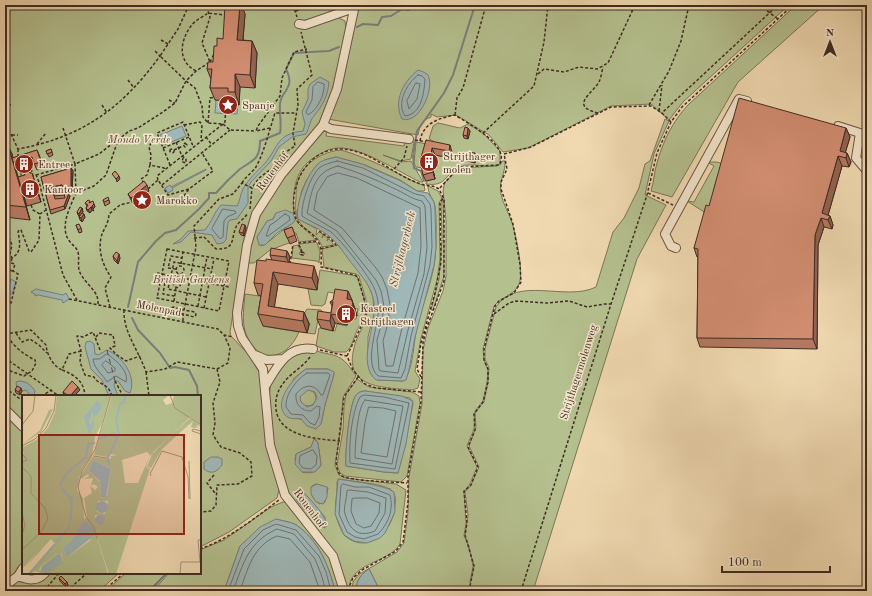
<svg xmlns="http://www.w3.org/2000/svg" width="872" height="596" font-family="'Old Standard TT',serif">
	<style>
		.green { fill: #b5c08f; stroke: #7a7659; fill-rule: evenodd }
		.water { fill: #9fb7b7; stroke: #797f7c; fill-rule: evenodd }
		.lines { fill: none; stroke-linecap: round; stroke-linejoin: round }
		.shore { stroke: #6f726d; stroke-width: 1 }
		.stream { stroke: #797f7c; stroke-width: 2 }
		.ferry { stroke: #574f48; stroke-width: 1; stroke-dasharray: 5 4; stroke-linecap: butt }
		.minor-casing { stroke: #6b5746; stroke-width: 10 }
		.path { stroke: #3f2c23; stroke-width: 1.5; stroke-dasharray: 3 2; stroke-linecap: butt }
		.minor { stroke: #f5e6cc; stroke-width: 8 }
		.wall { fill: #b57961; stroke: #3f2c23 }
		.shaded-wall { fill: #93634f; stroke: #3f2c23 }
		.building { fill: #d28d71; stroke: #3f2c23 }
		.labels { text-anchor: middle; stroke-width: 3; stroke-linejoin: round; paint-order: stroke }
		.poi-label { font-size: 11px; fill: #3f2c23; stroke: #f5e6cc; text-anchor: start }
		.park-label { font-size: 11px; font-style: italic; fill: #574a39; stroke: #f5e6cc }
		.street-label { font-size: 11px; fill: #3f2c23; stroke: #f5e6cc }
		.water-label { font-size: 12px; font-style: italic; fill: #574f48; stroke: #f5e6cc }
		.inset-river { fill: none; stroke: #9fb7b7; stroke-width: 2 }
		.inset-road { fill: none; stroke: #a99478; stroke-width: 1 }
		.view { fill: #8f2418; fill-opacity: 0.15; stroke: #8f2418; stroke-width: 2 }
		.inset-edge { fill: none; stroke: #3f2c23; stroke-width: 2 }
	</style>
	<rect width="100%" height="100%" fill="#f0d9b1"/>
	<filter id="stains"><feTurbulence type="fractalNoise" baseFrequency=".005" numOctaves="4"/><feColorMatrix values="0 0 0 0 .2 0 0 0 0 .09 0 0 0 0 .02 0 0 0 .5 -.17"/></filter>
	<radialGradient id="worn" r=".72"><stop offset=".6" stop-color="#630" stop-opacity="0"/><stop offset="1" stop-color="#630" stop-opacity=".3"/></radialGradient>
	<path class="green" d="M11,5H350L345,10L337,12L339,18L345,21L346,30L333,87L319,123L262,197L253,217L244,243L230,332L231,336L249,355L262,377L279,489L277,498L229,532L200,547V396H23V573H119L99,591H5V11Z
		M359,5H789L683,102L669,120L651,104L611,106L528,148L503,152L489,135L456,115L437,117L431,114V117C421,121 420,125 418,135L328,119L336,101Z
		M796,5H824L738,82L672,197L651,191C654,182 654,172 657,163C663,141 673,121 688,105Z
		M665,119L669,121L654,154L645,195L666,205L637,259L533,591H380L369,569C361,574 356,581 356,591H352L353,582L358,575L397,552L404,543L408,512L409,477L422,404L423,350L428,328L443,291L446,276V220L443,190L445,182L460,168L497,166L501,164L502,161H505C506,172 498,182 501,194C503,204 509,213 512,223C516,235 524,272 519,284C515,295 501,297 494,306L483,349L484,360L488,370L487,382L483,401L475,411L474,429L467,446L477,467L470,484L464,492L466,523L464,536L469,546L473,566L470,583L474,566L465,535L468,515L465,492L471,485L479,467L469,446L476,427L475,413L484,402L488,382L489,368L485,359V349L496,307C517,275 566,302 596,287L613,232L624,218L639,188L645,164L650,161Z
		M438,123L460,128L468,124L483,133L500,151V164C489,170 471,161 460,167C444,174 447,187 426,184V181L435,179L432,166L435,155L451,158L429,147L423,168L416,167L414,163L416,142L433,145V141L429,139L433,126Z
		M327,131L326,136L404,146L405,140L414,142L411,159L401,161L383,155L401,162L411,161L423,182H420C399,172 360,146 337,148C327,149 320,154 312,159C294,171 292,195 294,215L287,211L276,213L273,219L267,221L257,238L261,246C268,244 284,228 293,223L294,217L298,223L316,240L299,242L296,233L292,234L289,243L270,250L254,263H248C250,249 251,234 256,220C267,191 300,157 320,132Z
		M341,150C369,158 393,171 419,184L424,185L425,190L424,191H417L400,180L365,165L336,157L324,160L306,181L301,193L299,207L296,212L298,219L317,229L316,235L319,232L323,234L322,238L324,235L328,238L327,241L329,239L334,245L322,247C319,234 304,231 298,220C294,214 295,206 296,199C296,193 296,186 298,180C303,163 324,151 341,150Z
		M710,162H717L726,165L712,217L687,201L694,202L714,166L709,163Z
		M428,186L438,191L442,198L439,203L440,259L437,280L421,338L415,371L420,379L418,388L412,390C379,387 340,388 356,341C360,331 366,322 367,312C368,301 362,288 359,276L356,274L324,267L322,249L338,245L365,277L373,297L374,314L368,337V352L373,376L378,380L403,381C411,376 414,347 415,338C420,306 436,278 436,245C436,236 437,210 434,202C431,196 428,193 428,186Z
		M443,199L444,238H442L441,202Z
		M442,240H444V276L433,310H431L439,279Z
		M315,242L317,243L320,251L319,263L317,261L292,258L293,246L298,245L301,251L299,254L303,256L305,253L302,251L299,244Z
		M320,270L357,276C361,289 369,306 364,319C362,324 357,328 356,333C353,340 352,347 346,352H334L316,346L319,328L335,331L337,324L347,326L348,318L356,319L358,309L350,308L340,294L328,292L325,304L322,306L311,305L308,289L317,290Z
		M245,294L267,297L263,326L299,332C286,362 256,365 245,331C242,320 244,305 245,294Z
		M307,309L321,310L323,312L318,320L315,334L307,333L310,324L304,314Z
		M310,349C336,358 339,350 356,376L343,397L341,429L335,465L339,475L346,478L396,484L406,490L400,544C388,564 348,562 349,591H346L341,570L286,490L274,447L269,398L271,382L277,370L291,357ZM306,369H328L334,374L325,405L321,424L305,423L304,420L296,418L282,403L294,378ZM315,439L318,443L321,465C317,472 311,474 302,472L295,459L296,454L311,447ZM339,479C354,482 386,483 393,492C395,494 396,500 395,504C395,529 369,556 345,536C342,533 338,522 337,519C333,509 338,493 337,482ZM316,484L328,488L325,502L319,504L312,496V486ZM305,494L325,517V528L317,524L297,500Z
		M357,379L369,387L412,392L419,396L420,403L407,476L401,482L345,476L340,473L337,465L343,429L344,407L346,394ZM365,391L410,398L413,404L398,473L384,472L346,466C345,453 349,405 356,395C359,392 361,391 365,391Z
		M300 398a8 8 0 1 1 16 0a8 8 0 1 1-16 0Z
		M283,502H288L328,551L342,591H335C329,567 320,543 299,527C294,522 282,521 276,519L240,546L224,591H153L169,573H200V550L224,540L271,507Z
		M126,573H166L148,591H106Z"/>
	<path class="water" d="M418,70C421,71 424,72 427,74C436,84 421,125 402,119C393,101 403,82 418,70Z
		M320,77L329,82C328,96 322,106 314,116C310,120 309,129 306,134L292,137L279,147L271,161L251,182L248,187V203L237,219L230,220L228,223L226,240L223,243L217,244L212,235L191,232L181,242L173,244L181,239L188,231L205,230C212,222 214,212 221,205L237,206C240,201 240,195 243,189C249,178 257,172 265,163C279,147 276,134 303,131L305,124L302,112L308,99V89L310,84Z
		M216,100H221L220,108L232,109L233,104H238L237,114L215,113Z
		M182,126L186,136L164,145L160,135Z
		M336,157L362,164L401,181L417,191L428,193L434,202L435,210L436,247L434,265L415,337L409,370L406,380L403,381L376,380C356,364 377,324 374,303C372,287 363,278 354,266C346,257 340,245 330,237C321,229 309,225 298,219C295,205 306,177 316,166C320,160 329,159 336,157Z
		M206,169V170L172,188L173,190L168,193L165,188L170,185L171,187Z
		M285,210L293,213L295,220L293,223L277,233L265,245H259L257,237L267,221L273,219L276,213Z
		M11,279L16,282L12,294H7Z
		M36,289L63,295L66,293L69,299L63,303L62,300L38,295L35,296V294L31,292Z
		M90,341L94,344L95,354L98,355L107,350C122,356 137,376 130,393L125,391L118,381H115L114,385L118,396H109L102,380L91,369L85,347L86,342Z
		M306,369H328L334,372V374L325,405L321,424L316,429L307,426L301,419C296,418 291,420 286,416C272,402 294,377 306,369ZM308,390L315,392L317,398L313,405L307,407L301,402L300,397Z
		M19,381C26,381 31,385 35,391L34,395H30L26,390L22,391L17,388L16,382Z
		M365,391L402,396L413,401L406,444L398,473L384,472L346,466C345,453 349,405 356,395C359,392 361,391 365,391Z
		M314,439L318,443L321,465L315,472H302L295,464L296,454L311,447Z
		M211,457H218L222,459V465C217,472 211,475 204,469V462Z
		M338,479C355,482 370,483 389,489L390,488V490L394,492L395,512L385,533L380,538L367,543L354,541L344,535L335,514Z
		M317,484L327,487V497L323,504L316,502L311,494V487Z
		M303,492C310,499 329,518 326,527L317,524L297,501V499Z
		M276,519C282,521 294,522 299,527C320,543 329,567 335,591H224L240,546L260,527Z
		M369,569L380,591H356C356,581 361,574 369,569Z"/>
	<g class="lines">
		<path class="shore" d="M418,75L422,76L425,79C424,92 422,114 405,116C396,103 407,83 418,75Z
			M318,82L324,84C325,95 317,110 308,115L306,112L312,100L313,87Z
			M416,83L420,84L417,99L409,109L407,101Z
			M337,161L363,168L415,194L424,196L430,204L431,210L432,247L430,265L411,336L405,369L401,378L378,376C364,364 377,329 378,314C379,306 378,298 375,290C370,277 342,241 331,232C322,226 310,222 302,216C301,203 310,177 319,168C324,164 331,163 337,161Z
			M338,166C357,172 375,179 393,188C403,192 411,199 422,201L425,206L427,247L424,274L408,330L398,373L381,371L379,370L377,340L382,322L384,306L381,291L376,280L337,231L307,213C312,191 313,172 338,166Z
			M338,173L357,178L420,208L421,247L418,273L402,328L393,366H386L383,341L388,323L390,305L387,289L382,277L376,268L342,228L314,210L317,193L327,177Z
			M223,209L235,211L236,213L227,217L224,221L223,237L220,239L212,229Z
			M285,214L289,216L290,220L268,236H266L270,225C276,222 279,218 285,214Z
			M107,354C116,360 129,371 126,382L116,376L107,382C103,375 93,367 93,359H99Z
			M106,361L115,368V371L108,373L102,365Z
			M307,373H328L330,375L323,395H321C315,383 304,384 296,394C295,404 301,411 311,411L317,406L320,407L319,417L315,425L310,423L303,415L291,414L286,407C285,394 297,379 307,373Z
			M365,395L384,397L409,403L395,469L350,463C349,445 351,413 360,397Z
			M365,400L403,406L392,464L355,458C355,447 357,407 365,400Z
			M369,407L383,408L396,411L387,457L361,453L365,422Z
			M313,450L317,456L316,465L311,469L303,468L299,463L300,456Z
			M343,484L355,487H369L390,495C394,510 388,524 378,534L364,539L355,537L347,532L339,514L341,486Z
			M349,490L368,492L386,498L385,513L375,531C358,538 350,530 345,514C343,508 347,498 347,491Z
			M355,498H367L380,503L379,513L371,526L364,528L356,524L351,511L352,499Z
			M228,591L244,549L263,530L276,524L296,530L319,556L326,572L331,591
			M233,591C243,564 248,542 277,529L294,534L315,559L321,574L326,591
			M240,591C248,568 253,546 277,536L290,539L310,562L320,591"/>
		<path class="stream" d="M417,5L422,9L425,7L424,5
			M357,27L363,24L378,25L382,17L391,16L402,9L409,10L410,5
			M424,181L421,171L414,168L413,156L417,131L444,93L453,75L475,5
			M128,307L138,262L156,241L165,233L176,230L199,209L209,198V193H216C223,185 232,176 240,169C253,160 260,160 260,141L280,133C282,123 279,114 280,104C281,90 296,89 286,69L294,53L329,51L339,47
			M132,318L138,330L160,353L170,368L175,367L189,370L197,386L198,396
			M38,589L45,591
			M150,591L167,573"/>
		<path class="ferry" d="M107,350L115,381"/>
		<defs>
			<path id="minor" d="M299,24L305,25L354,8
				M323,125L331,129L409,139
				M838,126L860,133L856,158L867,171
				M676,248L671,246L665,234L739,99L747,101
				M255,355L267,360L283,359
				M266,385C277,366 288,345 313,349
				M5,409L23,427
				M18,576C28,580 37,582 45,573
				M5,586L18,576L23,568
				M344,591L333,556L285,495L270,445L263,369L242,338L238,326L237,313L247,245L256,214L281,175L323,125L337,89L355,5"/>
		</defs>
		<use href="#minor" class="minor-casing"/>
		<path class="path" d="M189,5L178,29L160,56L186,81L195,88L202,106L203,117L208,123L223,124
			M293,5L297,17
			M617,5L632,10
			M759,5L778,19
			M5,9L9,5
			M296,11L309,5
			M161,40L168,44
			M210,62L214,54
			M196,71C177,61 180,41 191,26C195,20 203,17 208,13L225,15V17
			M538,74L544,69L564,72L579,67L597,69L608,63L635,5
			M128,80L134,88
			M169,100L175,103
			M226,100L225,122L223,124L230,130L256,131
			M5,104L11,105
			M102,105L107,113
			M649,105L669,71L681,41L689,5
			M659,111L662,85
			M598,113C569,106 592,94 599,82C601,78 602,71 603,67
			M455,115L457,98L463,88L486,5
			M671,122L662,113L664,111L778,5
			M208,123L210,98L215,97
			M184,125L200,122L202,125L201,141
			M63,128L75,164L99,154L117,140
			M270,128L256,131L258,126L280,96L282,78L294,52L307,49
			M483,133L534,86L544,42L548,5
			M11,134L18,149C83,137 122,108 160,56L155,51
			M12,135H18
			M206,137L212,145
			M415,140L427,142
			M420,141C423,123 439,118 455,115C467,123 512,146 499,165L459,167L439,189
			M176,142L182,156L186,159V163L182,162L183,158
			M185,143L187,145L185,147L183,145Z
			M37,144L46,133
			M163,148L189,137
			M170 151a2 2 0 1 1 4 0a2 2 0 1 1-4 0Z
			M18,149V157
			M174,150L183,146
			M30,164L33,176L36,175L39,182L63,275L77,300
			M150,165L151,155L149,147L152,141L158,137
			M170,165L157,133L183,122L193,146
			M19,167L22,177
			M394,169L404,158L407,146
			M36,175L75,164L76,193
			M158,180L157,176L223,124
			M144,183L141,179L147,175L150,165L164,168L166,170
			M242,183C245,177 252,173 256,167C265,150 269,131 275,113H296
			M162,185L230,130
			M148,189L158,180L168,195L189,189L213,171L202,153
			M648,193L673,205
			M181,200L189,189
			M31,205L33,210L40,214
			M250,209L252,188
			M5,228L12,245L10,254L12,258C22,252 20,242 18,232L19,230H21L29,251L31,252L39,240L40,214L46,210
			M319,231L331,239L336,245L320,249
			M194,238L204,237L216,249C237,250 230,238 237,225C240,221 245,218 248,213
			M167,249L229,261L219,311L157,298Z
			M301,252L304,253L303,255L300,254Z
			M302,252L298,243L318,241
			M181,264L183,252
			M290,264L293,244
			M176 270a4 4 0 1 1 8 0a4 4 0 1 1-8 0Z
			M5,269L13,271
			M176,269L168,268L171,256L182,258
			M157,273L229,287
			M173.5 284a3.5 3.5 0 1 1 7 0a3.5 3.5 0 1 1-7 0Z
			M174,283L165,282L163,294L174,296
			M206,297L168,289L174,262L212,269
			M69,299L218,329L224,335L233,337
			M174,301L176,287
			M5,302L11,303L18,274L13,271L15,264L11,263L12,258
			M98,304C99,292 88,286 82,276C76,268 80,260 78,252C76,246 70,244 67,237C61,223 71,205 76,193L94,186L106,175L118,140L129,131L138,128L163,112L175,103L186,81L196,71L210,62L202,43L210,17L206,5
			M198,306L207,257
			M110,307L105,288L111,277C103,266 98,251 101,238C103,228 108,227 109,214L120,205L132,202
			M204,308L214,259
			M124,310C123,332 139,351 146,372L165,369L177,362L217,369L220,382L213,403L215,423L213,435L221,447L240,453L251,462L252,476L238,484L217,485L216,505L211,511L200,512
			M183,314L173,312L171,309L173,307L184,310
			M494,314L509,303L516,301L547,303L569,301L587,307L604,304H611
			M183,321V314L194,317L196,315L195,312L184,310L196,247L194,226L219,199L233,194L242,183L252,188L259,178L275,166L280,156L295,146L293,133L298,105L297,89L312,75L301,32
			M16,333L22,342L30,339L39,345L47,353
			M5,334L31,330L46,345C47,355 53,366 62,370
			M96,337L99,333L113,335L115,346L110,348L117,355L126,361L140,356
			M100,350L93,332L83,337L77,336L81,351L80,362L85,375L94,377C97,383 103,383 108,388C111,392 110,394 114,396
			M320,350L347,356L353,370L365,384L376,388L421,392
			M81,351L69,354L62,370C75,375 84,381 85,396
			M347,356L366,316V306L358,278L355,275L321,267C321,260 322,252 320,246C316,232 299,229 295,216C288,187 307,149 340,149C370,149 394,176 421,184C427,186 433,185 439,189L444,199V281L426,330L423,343L421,402L408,476V502L403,542L396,551L362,570L353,578L350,585
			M310,357C302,368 289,374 282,385C277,392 275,400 276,409C279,437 318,439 340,441
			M5,358L59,396
			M5,369L24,376L32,371L36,363L35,360C26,356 9,344 8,334
			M217,369L228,363L230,348L224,335
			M146,372L149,396
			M358,377L344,397L336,462C337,467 337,473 342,476C350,481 395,482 407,483
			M421,377L417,369L421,343L435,293L441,262L440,203L443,198
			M115,381L123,396
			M5,388L23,401
			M41,396L52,390
			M214,475L207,483L215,493
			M200,549C229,539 255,518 279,500
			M44,591L59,573
			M67,591L87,573
			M103,591L124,573
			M469,591L474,566L465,535L467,523L464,491L471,485L478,467L468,447L475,430L474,414L483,402L488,382V369L484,360V349L495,306L499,301L514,293L521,282L520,264L513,224L501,189V182L507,169L504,154L531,147L611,107L651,106L662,113
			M521,591L611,304L647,195L657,153L671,122L682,107L793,5"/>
		<use href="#minor" class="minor"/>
	</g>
	<path class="wall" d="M245,14L243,40L252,41L257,53L255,88L240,87L239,105L233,104L231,101L215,100L210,88L211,79L207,69L213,62L217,46Z
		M846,128L850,137L845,153H847L851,162L849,167L842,166L828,215L830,216L833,225L832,229L824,227L818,245L817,349L700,347L697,338L698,257H697L694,248L709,206Z
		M470,131L468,139L464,138L463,135Z
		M426,140L452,152L451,158L435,155L432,166L435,179L426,181L423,175Z
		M5,142L12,154L13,158L37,150L40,157L43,168L37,170L34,163L16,169L18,177L25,175L28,167L30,173L35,182L41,202L27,206L22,190L30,220L5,217Z
		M51,149L53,155L49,157L46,151Z
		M475,153L476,157L475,163L467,161L466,158Z
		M71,168L73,171L72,190L64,191L65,193L70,196L65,209L51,214L41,177Z
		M149,191L134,204L131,200L128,194Z
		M103,200H109L110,203L105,206Z
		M91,202L94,204L95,207L93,209L94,211L92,210L90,213L87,211L86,208L87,206L85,203Z
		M82,208L83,212L82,213L85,217L82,222L80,220L79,217V216L78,215L77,212Z
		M76,225L81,228L82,232L79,233Z
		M245,225L246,228L244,236L241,235L239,232Z
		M292,227L297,241L290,244L284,230Z
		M287,251L290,257L289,263L318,279L317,290L278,284L274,307L304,312L309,324L307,333L263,326L258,314L261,296L258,295L254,283L266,261L272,260L270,255Z
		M113,256L120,258L118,264L114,260Z
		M348,291L355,309L357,316L354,315L353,319L348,318L347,325L335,323L333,331L321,328L317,319L331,313L332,306L330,302Z
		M15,390L22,391L20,395L16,393Z
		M80,390L74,396H66L64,395L63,392Z
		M59,578L67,582L68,585L66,587L60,581Z"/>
	<path class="shaded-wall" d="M240,5H242L245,14L242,52L237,40Z
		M252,41L257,53L255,88L250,75Z
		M235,74L240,87L239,105L235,92Z
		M468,128L470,131L468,139L467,136Z
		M846,128L850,137L844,157L840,151Z
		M7,142L12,154L14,162H13L30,220L26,207Z
		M450,145L452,152L451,158L449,151Z
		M432,148L435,155L432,166L435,179L433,172L430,160Z
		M475,153L476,157L475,163L474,159Z
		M847,153L851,162L849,167L846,158Z
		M838,156L842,166L827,219L822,213Z
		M71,168L73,171L72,190L71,187Z
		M32,173L35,182L41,202L38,193Z
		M119,176L120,179L117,182L116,179Z
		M147,185L149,191L134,204L131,198Z
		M69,193L70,196L65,209L64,206Z
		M94,204L95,207L93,209L92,206Z
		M91,207L92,210L90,213L88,210Z
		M82,208L83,212L80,217L79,214Z
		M84,214L85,217L82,222L81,218Z
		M830,216L833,225L832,229L828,220Z
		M821,218L824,227L818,245L817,349L813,339L815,235Z
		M245,225L246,228L244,236L243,233Z
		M287,251L290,257L289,263L286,257Z
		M119,254L120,258L118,264L117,261Z
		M314,266L318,279L317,290L312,278Z
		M273,272L278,284L273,316L268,306Z
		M348,291L352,300L351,306L354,315L353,319L347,299Z
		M352,300L355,309L357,316L353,306Z
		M345,308L348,318L347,325L344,316Z
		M304,312L309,324L307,333L303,321Z
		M331,314L335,323L333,331L330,321Z
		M78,387L80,390L74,396H70Z
		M21,388L22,391L20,395L19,392Z
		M67,582L68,585L66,587L65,584Z"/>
	<path class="building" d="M225,5H240L237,40L252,41L250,75L235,74V92H228V88H210L212,69H207L208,62H213L214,46H217V38L223,39Z
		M739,98L846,128L840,151L847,153L846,158L838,156L822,213L830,216L828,220L821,218L815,235L813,339L697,338L698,249L694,248L706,205L709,206Z
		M465,127L468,128L467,136L463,135Z
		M426,140L450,145L449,151L432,148L430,160L433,172L423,175L420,161Z
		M5,142H7L26,207L5,205Z
		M51,149L52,152L47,154L46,151Z
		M37,150L41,162L34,164L32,157L13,162L12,158Z
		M467,152L475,153L474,159L466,158Z
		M28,167L30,173H32L38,193L24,197L18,177L25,175L24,168Z
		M71,168V187L63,188L62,185L52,187L55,199L65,198L64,193H69L64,206L50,210L41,177Z
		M115,171L119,176L116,179L112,174Z
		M144,181L147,185L131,198L128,194Z
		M62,185L64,195L54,196L52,187Z
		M108,197L109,200L104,202L103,200Z
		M88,200L90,201L89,203L93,201L94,204L92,206V208L91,207L88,210L86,208L88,205L85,203Z
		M80,207L82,208L79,214L77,212Z
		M82,213L84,214L81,218L79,217Z
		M79,224L81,228L78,230L76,225Z
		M242,224L245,225L243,233L239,232Z
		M292,227L295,235L287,238L284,230Z
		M271,248L287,251L286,257L270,255Z
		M116,252L119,254L117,261L113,256Z
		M266,259L314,266L312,278L273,272L268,306L304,312L303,321L258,314L263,284L254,283L257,260L266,261Z
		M335,289L348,291L347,299L352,300L353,306H350V309L345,308L344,316L331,314L330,321L317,319L318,311L331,313L333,302H330L333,300Z
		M72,381L78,387L70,396H69L63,392Z
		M17,386L21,388L19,392L15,390Z
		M61,576L67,582L65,584L59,578Z"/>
	<defs>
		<symbol id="sight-disc" viewBox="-11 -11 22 22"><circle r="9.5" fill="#8f2418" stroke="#f5e6cc"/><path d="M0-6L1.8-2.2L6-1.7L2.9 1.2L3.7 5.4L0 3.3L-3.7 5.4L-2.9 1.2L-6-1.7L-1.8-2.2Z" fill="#fff"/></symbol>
		<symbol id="building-disc" viewBox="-11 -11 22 22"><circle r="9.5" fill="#8f2418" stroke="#f5e6cc"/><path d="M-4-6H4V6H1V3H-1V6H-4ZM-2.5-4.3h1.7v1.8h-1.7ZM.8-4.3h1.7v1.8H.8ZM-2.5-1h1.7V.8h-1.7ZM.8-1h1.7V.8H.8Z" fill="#fff"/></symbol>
	</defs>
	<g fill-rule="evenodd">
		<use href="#sight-disc" x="217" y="94" width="22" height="22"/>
		<use href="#building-disc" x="418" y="151" width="22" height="22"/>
		<use href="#building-disc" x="13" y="153" width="22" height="22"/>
		<use href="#building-disc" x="19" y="178" width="22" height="22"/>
		<use href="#sight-disc" x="131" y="189" width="22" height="22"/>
		<use href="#building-disc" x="335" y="303" width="22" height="22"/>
	</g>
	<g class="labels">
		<g class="poi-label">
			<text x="242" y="109">Spanje</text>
			<text x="443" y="160">Strijthager<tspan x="443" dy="13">molen</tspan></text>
			<text x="38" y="168">Entree</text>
			<text x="44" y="193">Kantoor</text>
			<text x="156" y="204">Marokko</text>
			<text x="360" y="312">Kasteel<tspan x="360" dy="13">Strijthagen</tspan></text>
		</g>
		<g class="park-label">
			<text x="139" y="143">Mondo Verde</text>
			<text x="191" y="283">British Gardens</text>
		</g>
		<g class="street-label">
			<text transform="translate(272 171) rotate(-53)" y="4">Rouenhof</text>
			<text transform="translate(159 308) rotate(11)" y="4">Molenpad</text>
			<text transform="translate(578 372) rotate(-72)" y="4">Strijthagermolenweg</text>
			<text transform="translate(310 508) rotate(53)" y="4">Rouenhof</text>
		</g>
		<g class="water-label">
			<text transform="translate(402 249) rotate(-76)" y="4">Strijthagerbeek</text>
		</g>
	</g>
	<g transform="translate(22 395)">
		<rect width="179" height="179" fill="#f0d9b1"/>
		<path d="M35,0H89L81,27L73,42L70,60L61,73L58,80L55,95L61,103L62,124L65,123L62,103L70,98L68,91L73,95L76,92L72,89L69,91L71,83L62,84L67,81L66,79L59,84V80L70,62L89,64V61L95,60L89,59L87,62L72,60L90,0H144L145,2L141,5L144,10L150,8L152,0H179V30L168,22L127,62L124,72L128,74L94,179H87L71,130L86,179H25L41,166L39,158H36L19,171L17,175L20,179L14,176L7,179L33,149L29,144L3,173L15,158L2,172L0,171V97L2,96L0,97V59H2L0,53L14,45L26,33L33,18ZM125,57L128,60L116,88H103L100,65ZM73,66L89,74L85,101L79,103L78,87L67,76L70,67ZM76,106H86L83,119L75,117ZM73,120L82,122L80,129H74ZM57,131L69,145L44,163L41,152L49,146ZM31,14L19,37L0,50L18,35L27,15ZM167,24H169L179,31V32L176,30L175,33H174L176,29L173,33L169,32L171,26L140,54L129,73L125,72L131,57Z" fill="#b5c08f" fill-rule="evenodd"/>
		<path d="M75,6L79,9L78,16L72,22L70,16L67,28L70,31V24L72,30L67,40L62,22ZM73,66L89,74L84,103L79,102L78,86L67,76L70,67ZM74 112a6 6 0 1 1 12 0a6 6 0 1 1-12 0ZM73 125a5 5 0 1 1 10 0a5 5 0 1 1-10 0ZM63,126L71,132L73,140L44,163L41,152L49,146L57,131ZM38,157L41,167L25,179L18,177L20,171Z" fill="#9fb7b7"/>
		<path class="inset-river" d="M77,44L92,38L94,41L96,39M87,70L86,62L97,39L94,25L98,9L102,7L104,0M38,91L43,80L64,62L66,49L73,48M34,147L46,134L49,122L50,104L39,93M7,179L33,149"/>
		<path class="inset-road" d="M148,0L153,13L179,30M0,30L11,16L13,0M179,36L171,34L170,36L179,39M0,51L13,44L24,33L32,16L34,0M0,58L5,65L0,67M71,61L85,63M167,66L168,104M0,72L9,81V98L23,113L26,123L20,136L0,155M129,81L128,79L140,56L160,62L166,82L167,104M0,118L3,130L0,140M75,144L72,132L64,122L56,92L60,76L73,55L89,0M178,167L176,145H179M158,179L159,167H179"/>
		<path class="view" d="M17,40H162V139H17Z"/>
		<rect width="179" height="179" class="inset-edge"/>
	</g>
	<rect width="872" height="596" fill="none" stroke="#f0d9b1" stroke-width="20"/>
	<rect x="6" y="6" width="860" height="584" fill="none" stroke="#3f2c23" stroke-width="2"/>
	<rect x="10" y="10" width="852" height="576" fill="none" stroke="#3f2c23"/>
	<g transform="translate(830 42)" stroke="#f5e6cc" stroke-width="3" paint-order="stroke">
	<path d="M0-3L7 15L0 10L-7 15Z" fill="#3f2c23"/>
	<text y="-6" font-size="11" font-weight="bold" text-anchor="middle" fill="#3f2c23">N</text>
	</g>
	<path d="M722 566v6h108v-6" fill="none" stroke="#3f2c23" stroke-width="2"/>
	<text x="728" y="566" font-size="12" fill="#3f2c23" stroke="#f5e6cc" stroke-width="3" paint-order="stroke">100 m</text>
	<rect width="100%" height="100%" filter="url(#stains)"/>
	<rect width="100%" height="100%" fill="url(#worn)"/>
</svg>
